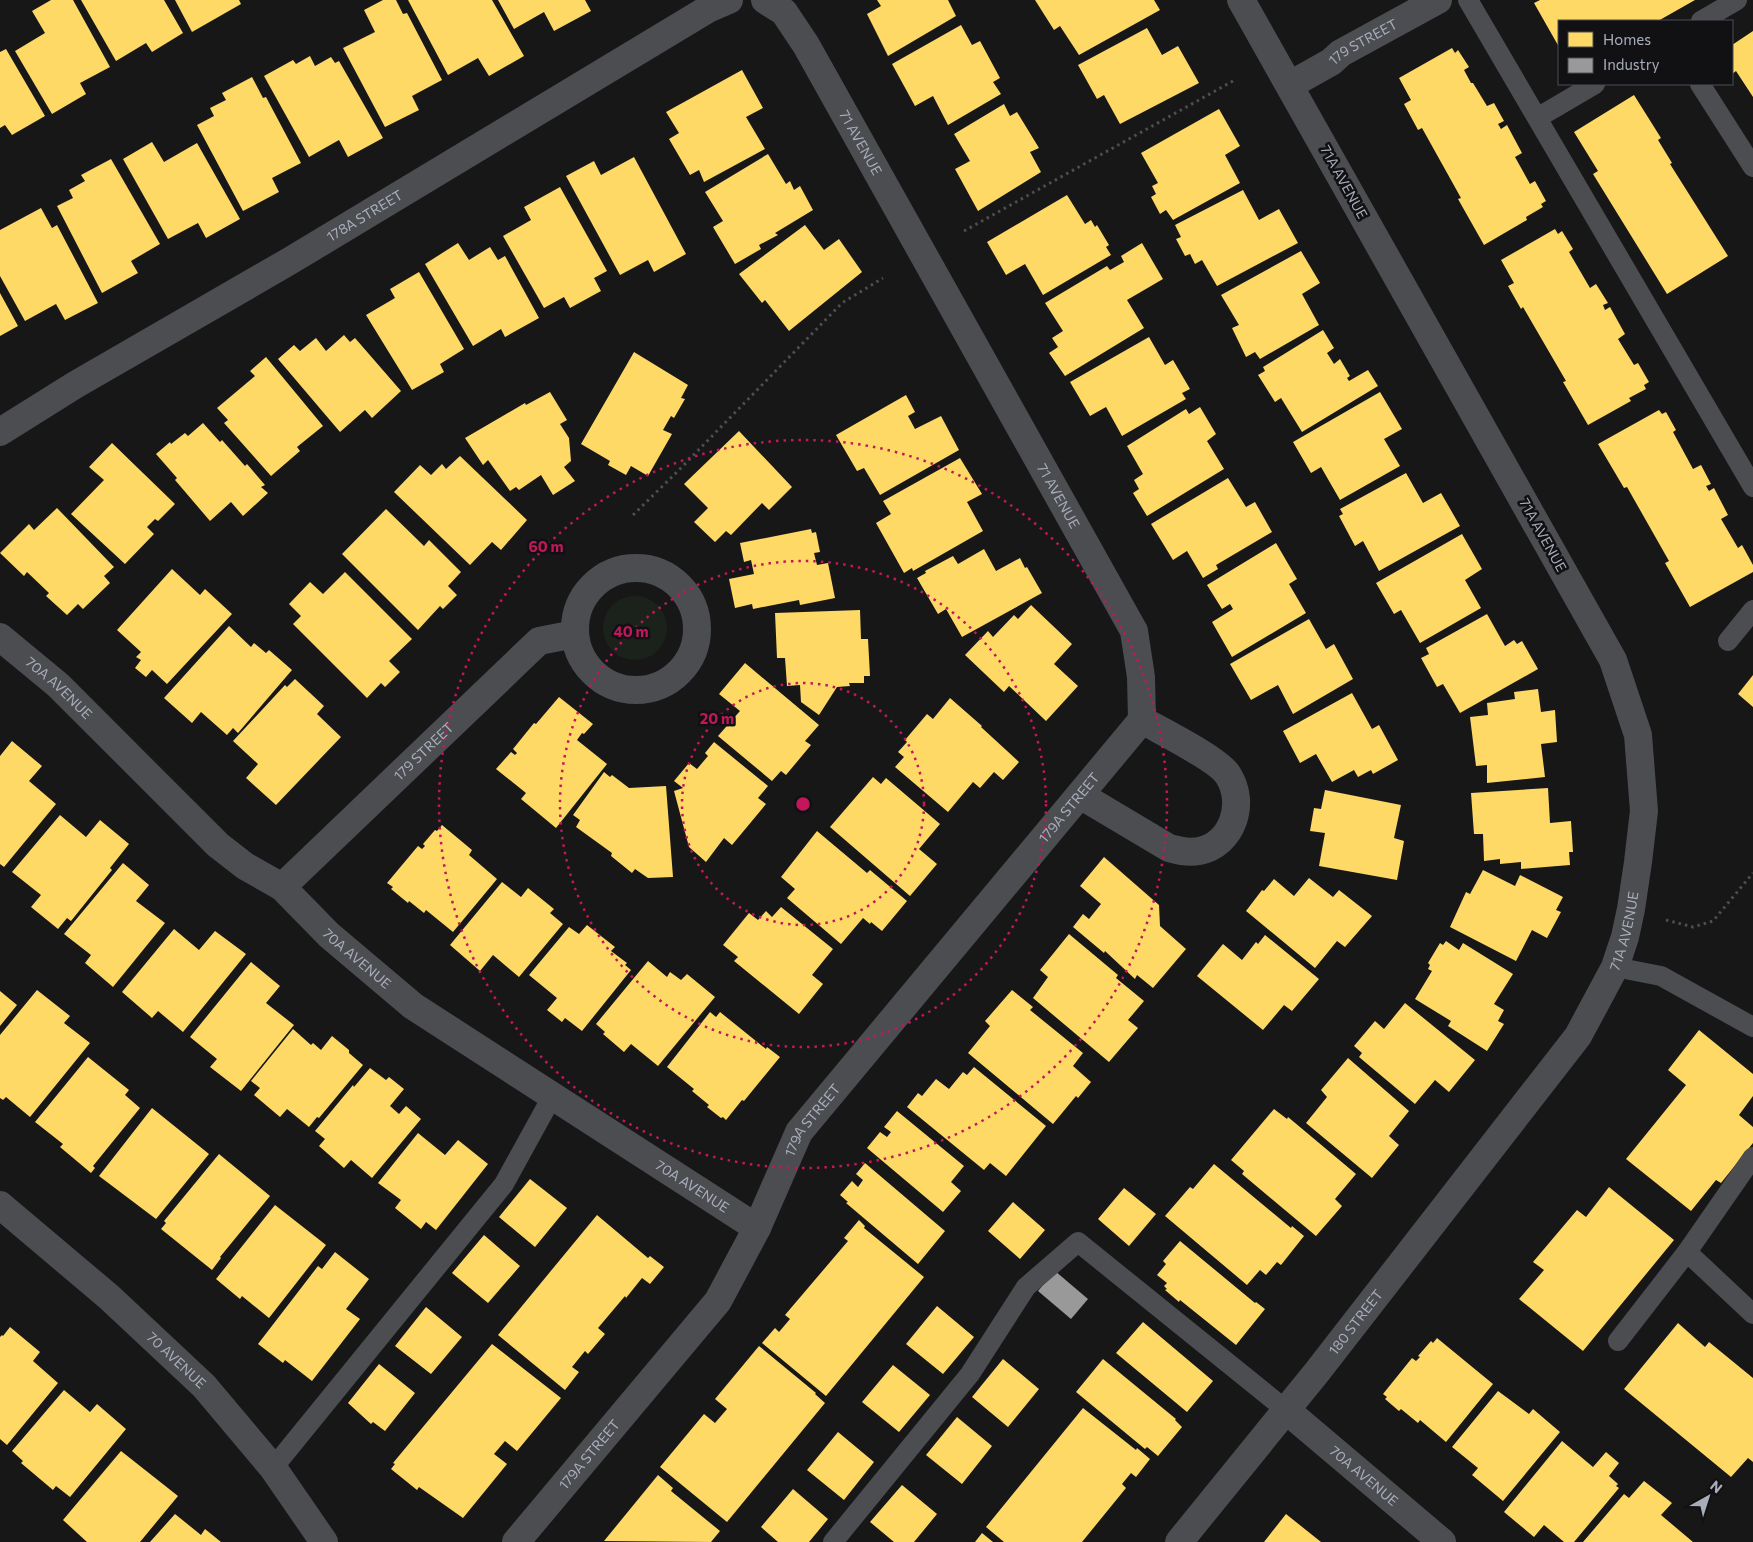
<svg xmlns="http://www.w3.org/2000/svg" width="1753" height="1542" font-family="Commissioner,sans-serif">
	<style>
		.green { fill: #1b221c }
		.homes { fill: #ffd966 }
		.industry { fill: #999 }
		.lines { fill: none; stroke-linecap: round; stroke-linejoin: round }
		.path { stroke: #4d4e52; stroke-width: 3; stroke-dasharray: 2.5 4; stroke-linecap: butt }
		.service { stroke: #4b4d51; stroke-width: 20 }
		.minor { stroke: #4b4d51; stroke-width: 28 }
		.ring { fill: none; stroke: #c2185b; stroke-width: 2.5; stroke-dasharray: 2.5 5 }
		.labels { text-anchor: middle; stroke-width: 5; stroke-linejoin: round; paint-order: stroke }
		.street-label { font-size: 14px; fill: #a8adba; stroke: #111114 }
		.centre { fill: #c2185b; stroke: #111114; stroke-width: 2.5 }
		.ring-label { font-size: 15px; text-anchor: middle; font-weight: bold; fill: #c2185b; stroke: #111114; stroke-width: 5; stroke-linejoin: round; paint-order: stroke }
	</style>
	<rect width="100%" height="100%" fill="#171718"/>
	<path class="green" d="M603 628a32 32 0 1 1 64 0a32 32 0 1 1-64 0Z"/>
	<path class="homes" d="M51,0H73L110,67L80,83L86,94L52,114L15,51L45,33L32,11Z
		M81,0H164L183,33L152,52L146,43L116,61Z
		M175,0H239L241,4L192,32Z
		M383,0H396L403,14L407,13L442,80L412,96L419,110L385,127L343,48L375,32L364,10Z
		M408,0H492L524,56L489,76L478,58L448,75Z
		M498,0H585L591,11L554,31L544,12L514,29Z
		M877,0H948L956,16L888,56L867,14L881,6Z
		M1035,0H1154L1160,10L1079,55L1060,26L1054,30Z
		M1540,0H1695L1658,21H1559V47L1534,3Z
		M961,25L972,45L980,41L1000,78L993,82L1001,94L948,125L933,96L915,106L892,64Z
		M1147,28L1162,55L1178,46L1199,83L1120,124L1104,95L1097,99L1078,65Z
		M1753,31V97L1736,71L1732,74V45Z
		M1452,48L1455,53L1458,50L1469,67L1464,70L1471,83H1473L1487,106L1494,103L1504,121L1498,124L1501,129L1507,125L1522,153L1515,157L1530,184L1535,181L1546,201L1541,204L1543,207L1526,217L1527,220L1484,245L1458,199L1461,198L1422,128L1418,130L1404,104L1411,100L1399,78Z
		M6,49L45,116L12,135L5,125L0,128V52Z
		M310,56L315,66L331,57L335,63L339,61L383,138L348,157L339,140L309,157L264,76L293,60L296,64Z
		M742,70L763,108L746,117L765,149L704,182L699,170L690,175L669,139L679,133L666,112Z
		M252,77L263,98L266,97L301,163L272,178L279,192L243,211L197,125L214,116L210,108L226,100L222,93Z
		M1634,95L1661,138L1658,140L1672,163L1670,164L1728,256L1667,294L1593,174L1598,171L1574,132Z
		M1004,104L1010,116L1017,112L1039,148L1030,152L1041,172L978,211L955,169L970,161L954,134Z
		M1219,109L1240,146L1225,155L1240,183L1173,220L1166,210L1160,214L1151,197L1156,194L1152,186L1158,183L1141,153Z
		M152,142L164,162L197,143L240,219L206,238L198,223L168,239L123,159Z
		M768,154L786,184L790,181L794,190L800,186L813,210L775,233L778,235L759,245L761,249L735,264L713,227L723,221L705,192Z
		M634,157L686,254L654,272L648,260L620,275L566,176L594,161L601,175Z
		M111,159L160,244L131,261L138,273L102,293L57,206L73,198L69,190L85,181L81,175Z
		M560,187L607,271L594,278L601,291L570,308L564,297L544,308L503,236L531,220L524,207Z
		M1243,190L1259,220L1279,209L1298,243L1217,286L1202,260L1195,264L1190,254L1185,256L1176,239L1181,237L1175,225Z
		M1067,195L1085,224L1091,220L1095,227L1097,225L1109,245L1106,247L1111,255L1043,295L1025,264L1006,275L987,242Z
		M41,208L52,228L57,225L98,303L65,320L56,304L25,321L0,276V230Z
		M805,225L824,250L839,239L862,272L789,331L765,300L762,303L739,274Z
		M1555,229L1558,234L1562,231L1573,249L1569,252L1590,288L1596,284L1608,303L1603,305L1605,310L1610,307L1625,334L1618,339L1634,365L1638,363L1649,382L1644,385L1646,389L1629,398L1631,401L1588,425L1563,382L1566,381L1523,307L1521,309L1508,286L1514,283L1501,260Z
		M458,243L469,260L490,247L498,260L505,256L539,318L505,337L501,329L473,346L425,264Z
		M1142,243L1163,279L1127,300L1144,328L1065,376L1049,353L1058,347L1052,338L1063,331L1045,303L1107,266L1110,270L1124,262L1121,256Z
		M1301,251L1320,283L1302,294L1319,325L1260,359L1255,352L1246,357L1232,328L1239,325L1221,295Z
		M419,272L464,349L440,364L444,372L412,390L366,315L395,298L390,289Z
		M0,293L18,326L0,336Z
		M1323,330L1334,348L1327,353L1334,364L1340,359L1350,376L1347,378L1349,381L1368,370L1378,386L1302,432L1281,398L1275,402L1258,375L1265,371L1263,367Z
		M344,335L350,342L355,338L401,391L372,418L365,410L340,432L278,359L294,345L300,351L316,338L326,351Z
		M1149,337L1165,365L1173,360L1190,389L1182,393L1186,399L1122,436L1106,407L1090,416L1070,382Z
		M634,352L688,385L681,398L685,399L674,418L671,416L663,430L672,434L648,476L631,466L626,475L608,465L610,461L581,444Z
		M266,357L323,426L297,447L300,451L271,476L224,423L228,420L217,408L255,376L250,371Z
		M550,392L567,420L560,424L569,438L571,461L564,467L575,481L553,495L541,475L519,490L516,487L510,491L488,460L483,465L465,438L525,403L526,405Z
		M1380,392L1402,429L1384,439L1400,466L1340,500L1321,467L1311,473L1293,442Z
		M906,395L915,412L908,416L915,429L941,416L959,450L880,495L864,468L857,471L836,435Z
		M1200,407L1216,434L1207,441L1224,469L1147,516L1133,493L1139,489L1134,480L1143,474L1127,446L1186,409L1189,414Z
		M1659,410L1662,414L1666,412L1676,430L1673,432L1693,469L1701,465L1711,484L1706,486L1709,491L1714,488L1728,515L1721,519L1738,548L1742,545L1753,565V572L1690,607L1665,563L1669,561L1627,487L1624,488L1598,444Z
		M203,423L220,442L222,440L245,466L247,464L265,485L261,487L268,493L243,516L231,502L210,521L175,480L177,478L156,454L170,442L171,444L185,433L188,436Z
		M739,431L792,487L769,510L762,503L731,535L726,531L715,542L694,522L708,508L684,484Z
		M112,443L175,504L158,521L155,519L147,527L154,534L125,564L71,514L104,480L89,467Z
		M460,456L527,520L501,550L492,542L470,565L394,492L420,465L431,475L442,464L446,469Z
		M960,458L982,494L967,502L983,531L913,571L912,568L904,573L876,523L891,514L883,501Z
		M1406,473L1423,503L1441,493L1460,526L1379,571L1363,541L1355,546L1339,516L1343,514L1340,509Z
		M1228,478L1246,507L1255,502L1272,532L1216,565L1218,569L1203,578L1187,551L1173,560L1151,524Z
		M57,508L114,567L104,576L110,583L83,609L78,604L67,615L46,596L49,593L27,572L24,576L0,553L29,524L34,530Z
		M386,509L424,546L429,540L461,572L448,586L457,595L443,609L440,606L418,630L342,554Z
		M811,529L812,533L816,532L820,552L814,553L817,565L828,563L835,598L800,605L799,600L753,609L752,604L735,608L729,579L754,574L751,560L744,562L740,543Z
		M1462,534L1482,569L1465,580L1481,608L1420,643L1401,610L1394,614L1376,583Z
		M1276,543L1297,579L1289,584L1306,613L1232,657L1212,622L1233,609L1230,604L1222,609L1207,585Z
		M984,549L996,571L1020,558L1025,568L1027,567L1042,593L962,637L946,609L938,614L917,578L926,573L925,571L953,556L958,564Z
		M172,569L200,595L205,589L232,614L167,684L152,670L146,677L135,668L141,660L136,657L141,652L117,630Z
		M345,572L412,639L389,661L400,672L385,687L381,683L367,698L293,624L301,616L289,604L310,582L323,594Z
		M1031,605L1072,644L1054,664L1078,686L1046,721L1009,686L1004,692L965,655L988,631L993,637L1014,615L1018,619Z
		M860,610L861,639H868L870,676H864V683H849L850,686L837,687L819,715L801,702L800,685L787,686L785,658H777L775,613Z
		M1487,614L1505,646L1514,640L1517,644L1522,641L1538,669L1460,713L1443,684L1437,687L1421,658L1429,654L1426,648Z
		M1309,619L1326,649L1334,644L1353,679L1293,714L1278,685L1251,700L1230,664Z
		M229,626L251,647L254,643L266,653L269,650L292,670L238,733L233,728L227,735L201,712L192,723L164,698Z
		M745,663L819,725L805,741L811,745L786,775L781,771L772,781L718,736L740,711L719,694Z
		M1753,675V707L1738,694Z
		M295,679L324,706L317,714L341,737L276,805L246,778L258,764L233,741L285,685L287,687Z
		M1538,689L1541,712L1555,710L1557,742L1541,744L1545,777L1487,783V765L1476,766L1470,717L1488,715L1487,703L1515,699L1514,692Z
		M1352,693L1372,729L1379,725L1398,760L1373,774L1371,770L1358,777L1354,770L1332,782L1316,754L1300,763L1283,731Z
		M559,697L593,724L584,734L582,733L577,740L607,764L556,828L521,799L526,793L496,769L511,752L515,755L517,753L513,749L534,723L536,724Z
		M950,698L982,726L981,727L1019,762L1003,780L994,772L980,788L973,782L948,812L895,767L904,757L898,752L907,742L905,740L927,714L933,719Z
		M12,741L42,766L29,781L56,804L4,867L0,864V756Z
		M714,742L768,786L758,798L766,804L732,845L724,838L706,862L689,847L674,791L683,788L674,781L689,763L697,769L708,756L705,753Z
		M604,772L610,777L612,775L629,788L666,786L673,877L648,878L635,869L632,873L611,856L612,853L576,827L580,820L573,815Z
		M873,777L881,784L886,778L940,824L919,849L937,864L910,896L830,827Z
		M1548,788L1550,823L1571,821L1573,852H1569L1570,865L1521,869V862L1500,864V859L1484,861L1483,834H1474L1471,793Z
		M1325,790L1401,805L1394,838L1404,841L1397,880L1319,866L1325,833L1310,831L1314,808L1321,809Z
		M60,815L86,837L100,820L129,844L110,868L112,870L71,921L67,918L58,929L31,907L41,895L12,872Z
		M442,825L472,850L469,855L497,879L453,932L426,910L424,913L409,901L408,903L391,889L393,887L387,883L418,846L422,849L425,846L423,844L435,830L437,831Z
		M817,831L867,873L870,870L907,901L882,931L871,922L870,924L863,918L841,944L787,898L795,889L781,877Z
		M1104,857L1159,905L1160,926L1186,949L1153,988L1137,975L1135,979L1105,951L1104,953L1073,927L1083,914L1089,919L1101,904L1080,886Z
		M123,863L149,885L136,901L165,923L113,987L85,963L91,955L64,934Z
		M1483,870L1515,886L1520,875L1563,897L1556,910L1561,912L1547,938L1532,930L1516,961L1450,927L1466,892L1470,894Z
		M1309,878L1333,897L1339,890L1372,916L1345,947L1337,941L1315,968L1246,911L1262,890L1264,891L1274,879L1294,896Z
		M502,882L521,897L528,888L554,909L550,913L563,924L519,977L493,955L480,971L450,945Z
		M781,907L833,949L812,975L823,984L799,1014L734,961L738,957L723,945L749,913L758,920L766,911L772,917Z
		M587,925L615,947L611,951L627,963L625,965L631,970L582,1031L565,1018L562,1022L547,1010L557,998L529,975L569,927L579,934Z
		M174,929L199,950L215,931L246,954L183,1032L158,1011L152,1018L122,992Z
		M1069,934L1118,975L1116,978L1144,1001L1128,1020L1138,1028L1109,1062L1033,998L1048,977L1040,970Z
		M1265,935L1319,979L1292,1011L1284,1005L1263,1030L1197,976L1223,944L1242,960L1256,942L1258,944Z
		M1446,941L1459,950L1463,943L1513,974L1494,1004L1504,1010L1498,1021L1504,1024L1487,1051L1448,1026L1451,1021L1415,999L1432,971L1428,969L1430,965L1428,963L1440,943L1443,945Z
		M648,961L667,977L670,972L681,980L687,974L715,997L658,1066L631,1044L624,1052L603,1034L605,1032L596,1024Z
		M251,962L280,986L266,1003L294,1025L241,1091L210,1067L217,1059L190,1037Z
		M37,990L70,1016L64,1023L90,1043L30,1117L6,1097L3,1100L0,1098V1035Z
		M1012,990L1033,1007L1030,1010L1083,1053L1073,1066L1091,1082L1078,1098L1076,1096L1053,1124L968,1053L990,1026L985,1021Z
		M0,991L17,1005L0,1026Z
		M1405,1003L1475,1060L1449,1092L1435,1080L1415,1104L1359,1057L1362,1053L1354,1046L1375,1021L1384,1029Z
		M710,1012L716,1017L720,1012L766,1049L767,1047L780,1057L744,1101L742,1100L726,1120L723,1117L721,1118L707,1107L709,1105L692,1091L694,1089L667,1067Z
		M293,1029L311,1045L313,1043L321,1050L332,1036L349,1050V1053L363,1065L319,1118L317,1117L309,1127L287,1109L280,1117L254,1095L260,1088L251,1081Z
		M1699,1030L1753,1074V1096L1739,1115L1753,1127V1143L1721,1183L1716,1180L1691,1211L1626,1159L1686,1085L1668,1070Z
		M88,1057L129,1090L125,1095L140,1108L93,1166L95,1168L91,1173L60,1147L63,1144L35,1122Z
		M1348,1058L1409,1111L1389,1136L1399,1145L1372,1178L1306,1123L1327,1097L1321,1090Z
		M974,1067L1046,1126L1006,1176L990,1163L984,1170L907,1107L918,1093L922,1096L936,1079L949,1089L963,1072L967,1075Z
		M370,1068L386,1080L389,1077L404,1089L390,1106L399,1114L406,1106L421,1119L372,1178L351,1160L344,1168L319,1146L325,1139L315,1131L353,1085L354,1087Z
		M152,1108L209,1154L156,1219L99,1176Z
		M1274,1109L1287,1119L1288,1117L1356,1174L1335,1199L1342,1206L1316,1236L1242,1174L1244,1171L1231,1160Z
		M897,1111L964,1166L951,1182L961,1191L943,1212L867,1148L880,1132L887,1137L891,1132L884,1127Z
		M418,1133L445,1155L458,1140L488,1164L436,1230L426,1222L421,1229L395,1208L401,1200L378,1183Z
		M219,1154L270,1196L220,1257L221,1258L212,1270L161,1229L166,1223L164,1221Z
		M865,1163L945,1231L918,1264L846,1203L848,1202L840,1195L852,1181L858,1187L863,1180L856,1174Z
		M1214,1164L1291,1228L1292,1226L1304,1236L1281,1265L1277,1262L1266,1275L1260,1270L1247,1285L1165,1216L1190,1187L1193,1189Z
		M530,1179L567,1208L535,1247L499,1217Z
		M1609,1187L1674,1240L1583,1351L1519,1299L1544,1270L1533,1262L1577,1210L1586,1217Z
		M1124,1188L1156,1214L1129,1246L1098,1219Z
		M1013,1202L1045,1230L1020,1259L988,1231Z
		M275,1205L326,1245L269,1318L242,1296L240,1299L216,1279Z
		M597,1215L648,1258L650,1256L664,1267L650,1284L642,1278L626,1298L625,1296L598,1328L605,1334L588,1354L585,1351L572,1367L579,1372L565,1390L498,1335Z
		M859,1220L865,1226L864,1228L924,1277L826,1396L762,1343L775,1328L779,1332L790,1319L785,1315L848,1241L844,1238Z
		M484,1235L520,1266L488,1303L452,1273Z
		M1180,1241L1255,1303L1256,1302L1265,1309L1236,1345L1180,1300L1179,1302L1165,1290L1167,1289L1164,1286L1167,1283L1157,1275L1166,1264L1163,1261Z
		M335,1252L369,1279L346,1309L360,1319L312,1381L285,1360L283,1363L258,1344L318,1266L322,1269Z
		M937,1306L974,1337L943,1374L906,1344Z
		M426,1307L462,1337L431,1374L395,1346Z
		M1143,1322L1213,1381L1187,1412L1116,1353Z
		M1678,1323L1705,1347L1709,1342L1753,1378V1462L1748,1458L1731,1477L1624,1389Z
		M10,1327L40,1352L33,1361L58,1383L7,1445L0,1439V1337L2,1335L3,1336Z
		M1437,1338L1493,1384L1446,1442L1420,1420L1418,1423L1401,1409L1399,1411L1385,1399L1387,1397L1383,1394L1412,1358L1416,1361L1420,1357L1418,1356L1431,1341L1433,1343Z
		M492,1344L561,1398L517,1451L505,1441L494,1454L507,1464L463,1518L419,1487L417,1490L391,1469L395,1464L393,1463Z
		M759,1346L816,1393L815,1394L825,1403L727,1522L660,1467L704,1414L715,1423L727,1409L715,1399Z
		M1003,1359L1039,1389L1008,1427L972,1397Z
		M1103,1359L1176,1419L1175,1420L1182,1427L1158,1456L1147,1447L1145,1449L1076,1392Z
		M379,1364L415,1393L385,1431L373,1422L371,1424L348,1403Z
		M893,1365L930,1395L899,1432L862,1402Z
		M64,1390L90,1412L97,1404L126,1429L70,1497L56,1486L53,1490L21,1463L23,1461L12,1451Z
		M1498,1391L1529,1414L1533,1409L1560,1432L1503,1501L1472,1475L1478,1468L1452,1447Z
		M1083,1408L1136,1450L1137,1448L1150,1459L1136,1477L1131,1473L1122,1484L1126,1488L1082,1542H1004L986,1527Z
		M957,1417L992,1446L962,1484L926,1455Z
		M838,1432L874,1462L844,1500L807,1470Z
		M1562,1441L1593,1467L1606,1452L1619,1463L1609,1476L1618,1484L1616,1486L1619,1488L1574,1542H1564L1544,1525L1534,1537L1504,1512Z
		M121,1451L178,1496L140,1542H87L63,1520Z
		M658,1475L673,1488L671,1491L720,1531L711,1542L604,1541Z
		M1644,1481L1672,1503L1661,1515L1693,1542H1583L1624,1494L1629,1498Z
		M902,1485L937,1514L914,1542H894L870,1522Z
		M793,1489L828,1519L809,1542H778L761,1527Z
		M175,1514L201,1535L205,1529L221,1542H150Z
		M1286,1514L1321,1542H1264Z
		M982,1533L993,1542H975Z"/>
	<path class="industry" d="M1055,1271L1088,1299L1071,1319L1038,1291Z"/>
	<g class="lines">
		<path class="path" d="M964,231L1233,81
			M633,515L678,471L842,303L883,278
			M1666,920L1693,927L1713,921L1753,873"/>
		<path class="service" d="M1468,0L1753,487
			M1701,21L1737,0
			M1700,84L1753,167
			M1537,118L1595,84
			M1728,641L1753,610
			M1615,967L1661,976L1753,1027
			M1687,1252L1753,1314
			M1618,1341L1687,1252L1753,1157
			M273,1468L504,1184L553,1095
			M833,1542L970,1374L1026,1287L1078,1242L1286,1410"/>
		<g class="minor">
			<path id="s1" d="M765,0L784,12L806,45L1134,631L1141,677L1142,720"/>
			<path id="s2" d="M1290,85L1331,62L1341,53L1438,0"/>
			<path id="s3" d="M0,432L75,385L288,262L708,9L729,0"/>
			<circle cx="636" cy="629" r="61"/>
			<path id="s4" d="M0,637L58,685L218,845L245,866L282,887L329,935L413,1006L757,1228"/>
			<path d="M1080,795L1169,848C1179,851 1188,853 1199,851C1233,844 1246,803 1228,775C1218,759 1161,731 1142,720"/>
			<path id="s5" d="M282,887L539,641L575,634"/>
			<path id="s6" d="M0,1205L109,1297L204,1386L273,1468L324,1542"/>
			<path id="s7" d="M1286,1410L1442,1542"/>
			<path id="s8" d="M516,1542L718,1301L757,1228L799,1132L1142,720"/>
			<path id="s9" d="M1179,1542L1317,1372L1578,1036L1615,967L1625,937L1631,909L1638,862L1644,811L1638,735L1613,660L1241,0"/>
		</g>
	</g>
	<g class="ring">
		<circle cx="803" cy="804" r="121"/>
		<circle cx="803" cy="804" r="243"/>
		<circle cx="803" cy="804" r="364"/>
	</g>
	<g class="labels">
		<g class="street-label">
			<text dy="5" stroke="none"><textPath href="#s2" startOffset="85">179 STREET</textPath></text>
			<text dy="5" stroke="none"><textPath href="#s1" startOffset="174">71 AVENUE</textPath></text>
			<text transform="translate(1344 182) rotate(61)" y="5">71A AVENUE</text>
			<text dy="5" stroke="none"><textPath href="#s3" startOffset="424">178A STREET</textPath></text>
			<text dy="5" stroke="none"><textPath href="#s1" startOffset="579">71 AVENUE</textPath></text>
			<text transform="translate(1543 535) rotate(61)" y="5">71A AVENUE</text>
			<text dy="5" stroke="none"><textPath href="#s4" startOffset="78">70A AVENUE</textPath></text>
			<text dy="5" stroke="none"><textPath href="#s5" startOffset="196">179 STREET</textPath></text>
			<text dy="5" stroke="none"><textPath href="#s8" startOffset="924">179A STREET</textPath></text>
			<text dy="5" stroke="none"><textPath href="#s9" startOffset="760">71A AVENUE</textPath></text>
			<text dy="5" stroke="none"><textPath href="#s4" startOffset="482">70A AVENUE</textPath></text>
			<text dy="5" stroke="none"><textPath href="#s8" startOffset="519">179A STREET</textPath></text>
			<text dy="5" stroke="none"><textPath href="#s4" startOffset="888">70A AVENUE</textPath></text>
			<text dy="5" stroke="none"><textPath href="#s9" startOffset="282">180 STREET</textPath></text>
			<text dy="5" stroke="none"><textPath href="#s6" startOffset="235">70 AVENUE</textPath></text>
			<text dy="5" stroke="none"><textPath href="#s8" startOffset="114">179A STREET</textPath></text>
			<text dy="5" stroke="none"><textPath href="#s7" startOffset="102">70A AVENUE</textPath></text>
		</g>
	</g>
	<circle cx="803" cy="804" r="8" class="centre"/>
	<g class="ring-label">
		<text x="546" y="552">60 m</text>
		<text x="631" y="637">40 m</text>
		<text x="717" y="724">20 m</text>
	</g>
	<rect x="1558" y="20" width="175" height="65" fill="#111114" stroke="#4d4f56"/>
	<rect x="1568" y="32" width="25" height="15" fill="#ffd966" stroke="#4d4f56"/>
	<text x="1603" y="45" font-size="15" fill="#a8adba">Homes</text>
	<rect x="1568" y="58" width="25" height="15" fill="#999999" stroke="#4d4f56"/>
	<text x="1603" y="70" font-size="15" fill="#a8adba">Industry</text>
	<g transform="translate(1708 1497) rotate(39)" stroke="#111114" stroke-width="4" paint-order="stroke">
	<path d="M0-4L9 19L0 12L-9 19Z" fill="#a8adba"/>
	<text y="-8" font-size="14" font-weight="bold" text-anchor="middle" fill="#a8adba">N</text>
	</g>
</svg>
